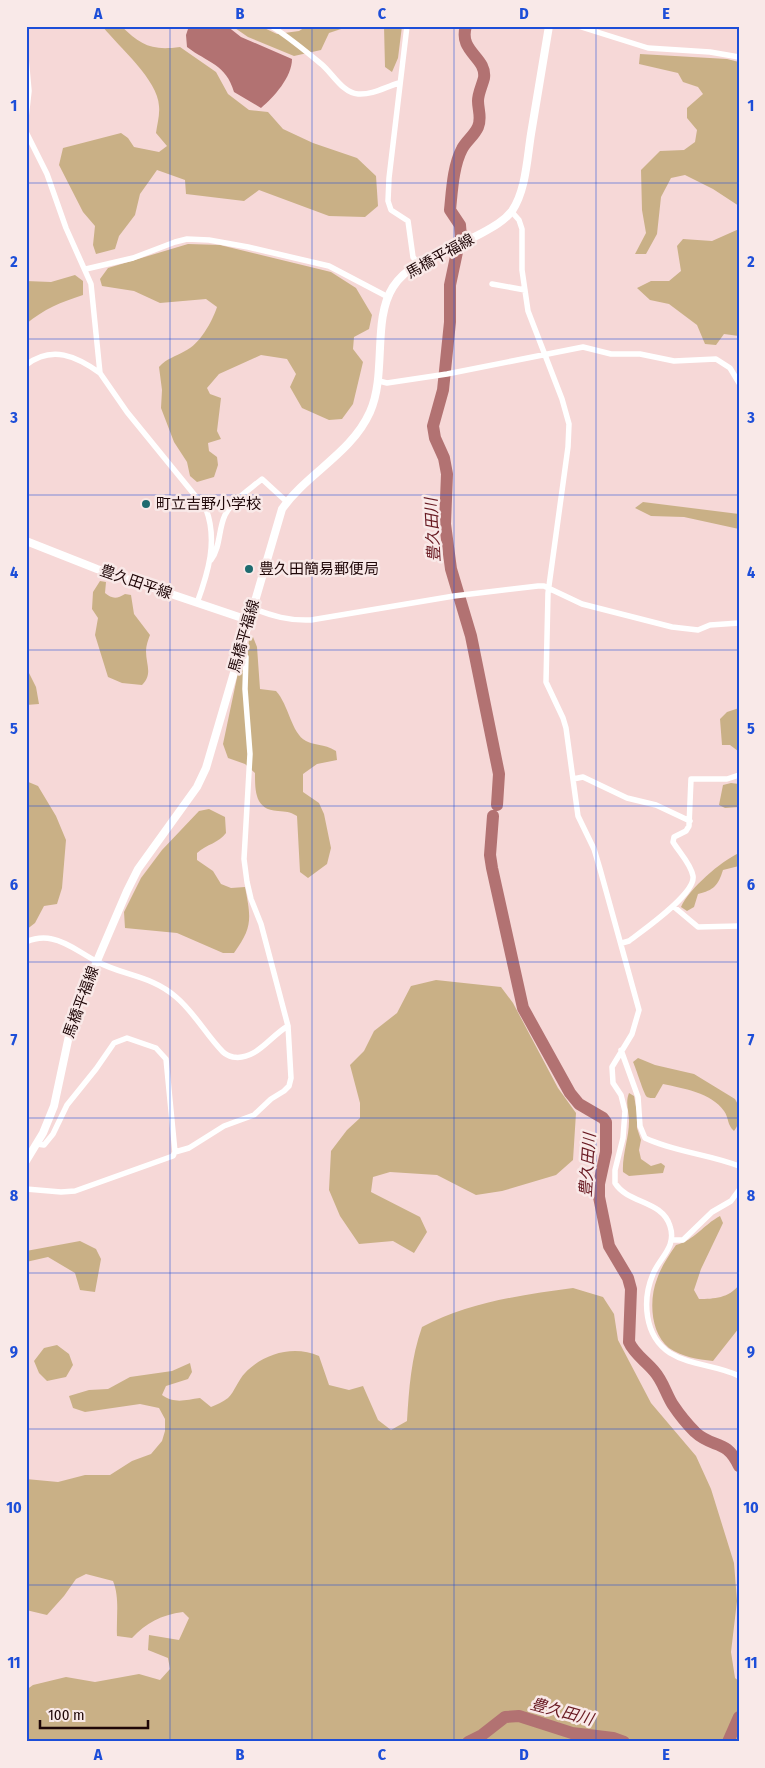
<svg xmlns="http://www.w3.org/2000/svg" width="765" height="1768" font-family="'Fira Sans Condensed','Noto Sans JP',sans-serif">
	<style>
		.green { fill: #c9b086 }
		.water { fill: #b27272 }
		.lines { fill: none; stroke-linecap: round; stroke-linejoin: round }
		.river { stroke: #b27272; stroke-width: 12 }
		.minor { stroke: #fff; stroke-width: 5.5 }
		.secondary { stroke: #fff; stroke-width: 8 }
		.grid { fill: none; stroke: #1d4ed8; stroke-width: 1; stroke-opacity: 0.55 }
		.poi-dot { fill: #1e6b6f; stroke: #f9e9e8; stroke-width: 2 }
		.labels { text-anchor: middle; stroke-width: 5; stroke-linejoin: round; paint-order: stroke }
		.street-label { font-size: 15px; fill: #1f0708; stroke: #f9e9e8 }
		.poi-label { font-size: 15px; fill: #1f0708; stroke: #f9e9e8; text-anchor: start }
		.water-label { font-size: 16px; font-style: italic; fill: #681921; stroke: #f9e9e8 }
		.neatline { fill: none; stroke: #1d4ed8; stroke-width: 2 }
		.grid-label { font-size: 16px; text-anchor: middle; font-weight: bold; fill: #1d4ed8 }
	</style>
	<rect width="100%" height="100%" fill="#f6d8d7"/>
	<path class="green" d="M92,26H121C141,45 151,51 180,47L216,72L228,94L249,110L268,112L283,129L313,143L357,158L376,176L378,206L365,217L329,216L259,190L244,201L186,194L185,180L157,170L140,194L135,215L119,236L115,249L96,254L93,245L95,226L83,212L59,165L63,148L121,133L128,138L134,147L159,152L167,146L156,133C157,125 160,115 159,106C158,80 119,47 103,27Z
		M232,26H260L277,34L299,31L307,26L347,27L329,33L321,50L294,56L248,37Z
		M384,26H402L398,58L392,72L385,67Z
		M640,54L727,59L739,62V206L713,189L685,175L671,178L661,197L657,234L646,254H635L646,233L642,210L641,170L660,151L684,150L695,142L697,130L687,118V108L703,94L698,87L683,82L678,73L639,64Z
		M739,229V336L724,334L716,345L705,344L697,325L669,304L650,300L637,288L651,281H669L681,271L677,246L683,239L712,241Z
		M188,244L220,245L331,272L356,288L372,315L369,329L354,337L353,349L363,362L353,404L342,419L329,420L302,408L290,387L296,374L287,359L261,355L219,374L207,388L210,394L221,398L217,431L221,439L208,443L209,451L217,457L218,465L214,477L197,482L190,476L187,462L174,442L161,408L162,390L159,367C167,358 175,357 185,351C200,344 212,322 217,307L206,299L160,303L134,291L102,286L100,279L108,268Z
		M75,275L83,281V295C61,302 44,309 26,324V281L51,282Z
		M643,502L739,514V529L684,517L651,516L635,508Z
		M100,581L106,582L105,593C112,599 117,599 125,594L131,595L134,614L150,635C148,640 146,646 146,651C146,665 153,674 142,685L122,683L108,677L95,635L98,618L92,609L93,592Z
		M253,637L257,647L260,689L276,691C289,705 291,733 306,741C315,746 323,743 336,751L337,760L317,764L303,774V792L319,803L324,814L331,848L327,864L308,878L300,872L297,816C289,811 286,812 278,811C255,810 255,791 255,773L245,764L228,758L223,744L239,668L247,657L249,640Z
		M26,667L36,687L39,704L26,705Z
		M739,708V755L738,751L730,745H722L720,719L727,712Z
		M26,781L38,786L56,816L66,840L62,888L57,904L44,906L35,923L26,930Z
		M731,783L739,784V807L725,808L719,805L723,785Z
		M209,809L225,817L226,833C219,843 207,844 197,853V860L213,871L221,884L231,888L245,887C251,918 253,927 234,953H223L177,933L125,928L124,912L141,878L162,850L199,811Z
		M739,853V866L723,870C718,886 714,890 698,894L694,907L687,911L681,907C689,889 721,861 739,853Z
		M436,980L501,987L513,1003L558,1088L576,1113L573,1160L556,1175L502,1191L476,1195L437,1175L390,1172L373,1177L371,1192L420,1217L427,1232L414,1253L393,1241L359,1244L340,1216L329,1190L331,1151L347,1130L360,1118V1103L350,1065L364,1051L374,1031L397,1013L411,986Z
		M638,1058L655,1065L694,1074L735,1099C741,1108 741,1123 734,1131C727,1125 729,1118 724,1111C712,1093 682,1088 663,1084L655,1098C653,1098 648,1098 647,1097C644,1095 636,1068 633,1062Z
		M629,1093L634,1096L637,1112V1128L641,1140L639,1150L641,1159L651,1166L661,1163L665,1166L663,1173L629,1176L623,1172C622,1155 629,1138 629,1121C629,1111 625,1103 629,1093Z
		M720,1216L723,1223L701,1269L694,1290L699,1299C714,1299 729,1298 739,1285V1328L713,1361C697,1359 682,1357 669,1348C650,1333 649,1299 657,1279C661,1267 669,1255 676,1245C695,1240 703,1225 720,1216Z
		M80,1241L96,1249L101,1259L95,1292L80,1290L75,1273L48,1257L26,1262V1251Z
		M573,1288L603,1297L614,1314L618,1340L651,1403L696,1456L711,1489L734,1563L737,1601L731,1652L735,1678L739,1681V1742H26V1690L33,1685L66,1677L95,1682L139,1674L160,1680L170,1669L168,1658L148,1650L149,1635L179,1640L189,1618L183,1612C161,1615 146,1623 132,1638L117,1636C116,1618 120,1598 113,1581L86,1574L76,1579L64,1596L47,1615L26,1610V1479L58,1482L85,1475H110L132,1461L151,1454L162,1441L165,1431V1419L159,1408L140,1404L85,1412L73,1408L69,1396L89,1390L108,1389L130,1377L172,1371L190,1363L192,1372L188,1379L166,1386L162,1395C175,1404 185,1400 200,1398L211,1407C216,1405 223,1402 228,1398C235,1391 238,1380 245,1373C264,1353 294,1345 319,1356L329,1385L349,1390L363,1386L378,1420L391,1430L407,1421C409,1389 411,1358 422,1327C469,1302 522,1295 573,1288Z
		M57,1345L69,1354L73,1365L66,1377L47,1381L39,1373L34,1361L44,1348Z"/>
	<path class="water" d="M189,26H227L241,37L292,59C292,77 274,97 261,108L234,92C226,64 208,63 187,47L186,35Z"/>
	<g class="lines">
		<path class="river" d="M461,237L460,225L450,210C452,191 453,166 462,149C466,141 474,136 478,127C482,118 478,110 478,101C478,93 482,86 484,78C487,57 458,52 466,26
			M457,252L450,285V322L443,390L433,426L435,438L444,458L447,474L445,524L451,569L471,636L499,774L497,805
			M493,816L490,855L492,868L523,1008L570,1093L579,1104L603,1118L606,1122V1152L599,1184V1197L609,1246L628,1278L631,1289L629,1342C634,1354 646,1361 654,1371C663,1381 666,1394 673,1405C679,1414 687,1424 695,1432C713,1449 726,1438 739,1466
			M468,1742L482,1735L505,1717L519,1716L572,1733L613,1738L624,1742
			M728,1742L739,1717"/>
		<path class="minor" d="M271,26C289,37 304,50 320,63C332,72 342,93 358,94C373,95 385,87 399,83
			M407,26L389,178L388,201L391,210L408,221L413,257L419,265
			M578,26L648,48L710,52L739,57
			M26,58L29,91L26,118
			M26,132L47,174L66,228L91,284L100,373L127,412L206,509C218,541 208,573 197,603
			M511,211L519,220L522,229V270L528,311L562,399L569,424L568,447L548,593L546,682L563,718L566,728L578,816L594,849L600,869L639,1010L632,1034L612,1067L613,1083L621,1095L625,1111L623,1138L615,1170V1183C628,1204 662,1200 670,1226C677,1247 660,1257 653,1274C642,1300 644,1336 670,1353C691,1366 717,1365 739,1376
			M86,269L133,258L175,242L187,239L209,240L248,247L329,266L388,297
			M492,284L525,290
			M26,365C52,345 76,356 100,373
			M379,381L387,383L447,374L583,347L611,354H640L674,361L716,359L730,368L739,383
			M211,560C221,546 218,530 225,515C233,500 249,490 262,479L287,502
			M252,608C272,616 289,621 311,620L454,596L538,586H544L582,604L672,627L698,630L710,625L739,623
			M573,779L583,777L627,798L656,805L690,821
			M673,906L698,927L739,926
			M26,942C35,938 43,937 52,939C68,942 82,954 96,961C123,976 151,975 176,997C195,1013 206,1035 223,1052C225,1054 229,1056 233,1057C256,1061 270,1036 288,1026
			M622,943L629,941C642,931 696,894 693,876C691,864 679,852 673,842L674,837L686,831L689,826L691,779H727L739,775
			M621,1050L638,1097L640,1126L645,1138C675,1152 708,1154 739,1166
			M175,1152L189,1148L224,1126L254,1115L271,1099L284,1091L289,1086L291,1078L288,1026L261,924L251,899L247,882L244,859L250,754L245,689L246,657L240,649
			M26,1189L61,1192L75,1191L173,1156L175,1152L166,1059L156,1048L127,1038L114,1043L96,1069L67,1105L53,1134L44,1145L37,1144
			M672,1240H683L712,1212L731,1201L739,1190"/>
		<path class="secondary" d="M26,541L97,569L248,620
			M26,1161L43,1133L54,1106L73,1017L127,891L138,869L197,787L206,768L282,509C307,473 351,454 370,412C387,374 372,320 393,287C411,259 453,249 482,233C493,227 504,221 512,211C526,190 527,159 531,134C537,98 543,62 549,26"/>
	</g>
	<path class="grid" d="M170,26V1742M312,26V1742M454,26V1742M596,26V1742M26,183H739M26,339H739M26,495H739M26,650H739M26,806H739M26,962H739M26,1118H739M26,1273H739M26,1429H739M26,1585H739"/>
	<g class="poi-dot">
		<circle cx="146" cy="504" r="5"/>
		<circle cx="249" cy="569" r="5"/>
	</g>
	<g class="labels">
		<g class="street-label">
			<text transform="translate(440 256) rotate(-29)" y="5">馬橋平福線</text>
			<text transform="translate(136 582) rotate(19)" y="5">豊久田平線</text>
			<text transform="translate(244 636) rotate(-74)" y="5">馬橋平福線</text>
			<text transform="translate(81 1002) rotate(-70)" y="5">馬橋平福線</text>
		</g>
		<g class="poi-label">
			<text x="156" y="509">町立吉野小学校</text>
			<text x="259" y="574">豊久田簡易郵便局</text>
		</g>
		<g class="water-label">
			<text transform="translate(432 530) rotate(-93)" y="6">豊久田川</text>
			<text transform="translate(587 1165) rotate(-86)" y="6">豊久田川</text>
			<text transform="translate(562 1711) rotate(15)" y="6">豊久田川</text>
		</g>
	</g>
	<rect width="765" height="1768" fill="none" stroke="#f9e9e8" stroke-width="55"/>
	<path d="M40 1720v8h108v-8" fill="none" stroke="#1f0708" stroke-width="2.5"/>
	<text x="48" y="1720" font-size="15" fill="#1f0708" stroke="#f9e9e8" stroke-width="4" paint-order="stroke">100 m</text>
	<rect x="28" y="28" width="710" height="1712" class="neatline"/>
	<g class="grid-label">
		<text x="98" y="19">A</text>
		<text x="240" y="19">B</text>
		<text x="382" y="19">C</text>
		<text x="524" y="19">D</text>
		<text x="666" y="19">E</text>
		<text x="14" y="111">1</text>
		<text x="751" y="111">1</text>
		<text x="14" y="267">2</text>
		<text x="751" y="267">2</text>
		<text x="14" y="423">3</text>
		<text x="751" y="423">3</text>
		<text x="14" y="578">4</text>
		<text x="751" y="578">4</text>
		<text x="14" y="734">5</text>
		<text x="751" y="734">5</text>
		<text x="14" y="890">6</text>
		<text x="751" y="890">6</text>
		<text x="14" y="1045">7</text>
		<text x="751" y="1045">7</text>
		<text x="14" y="1201">8</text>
		<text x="751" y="1201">8</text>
		<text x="14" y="1357">9</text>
		<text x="751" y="1357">9</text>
		<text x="14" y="1513">10</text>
		<text x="751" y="1513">10</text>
		<text x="14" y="1668">11</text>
		<text x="751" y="1668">11</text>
		<text x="98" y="1760">A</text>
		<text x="240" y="1760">B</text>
		<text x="382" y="1760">C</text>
		<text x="524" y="1760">D</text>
		<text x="666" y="1760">E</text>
	</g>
</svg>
